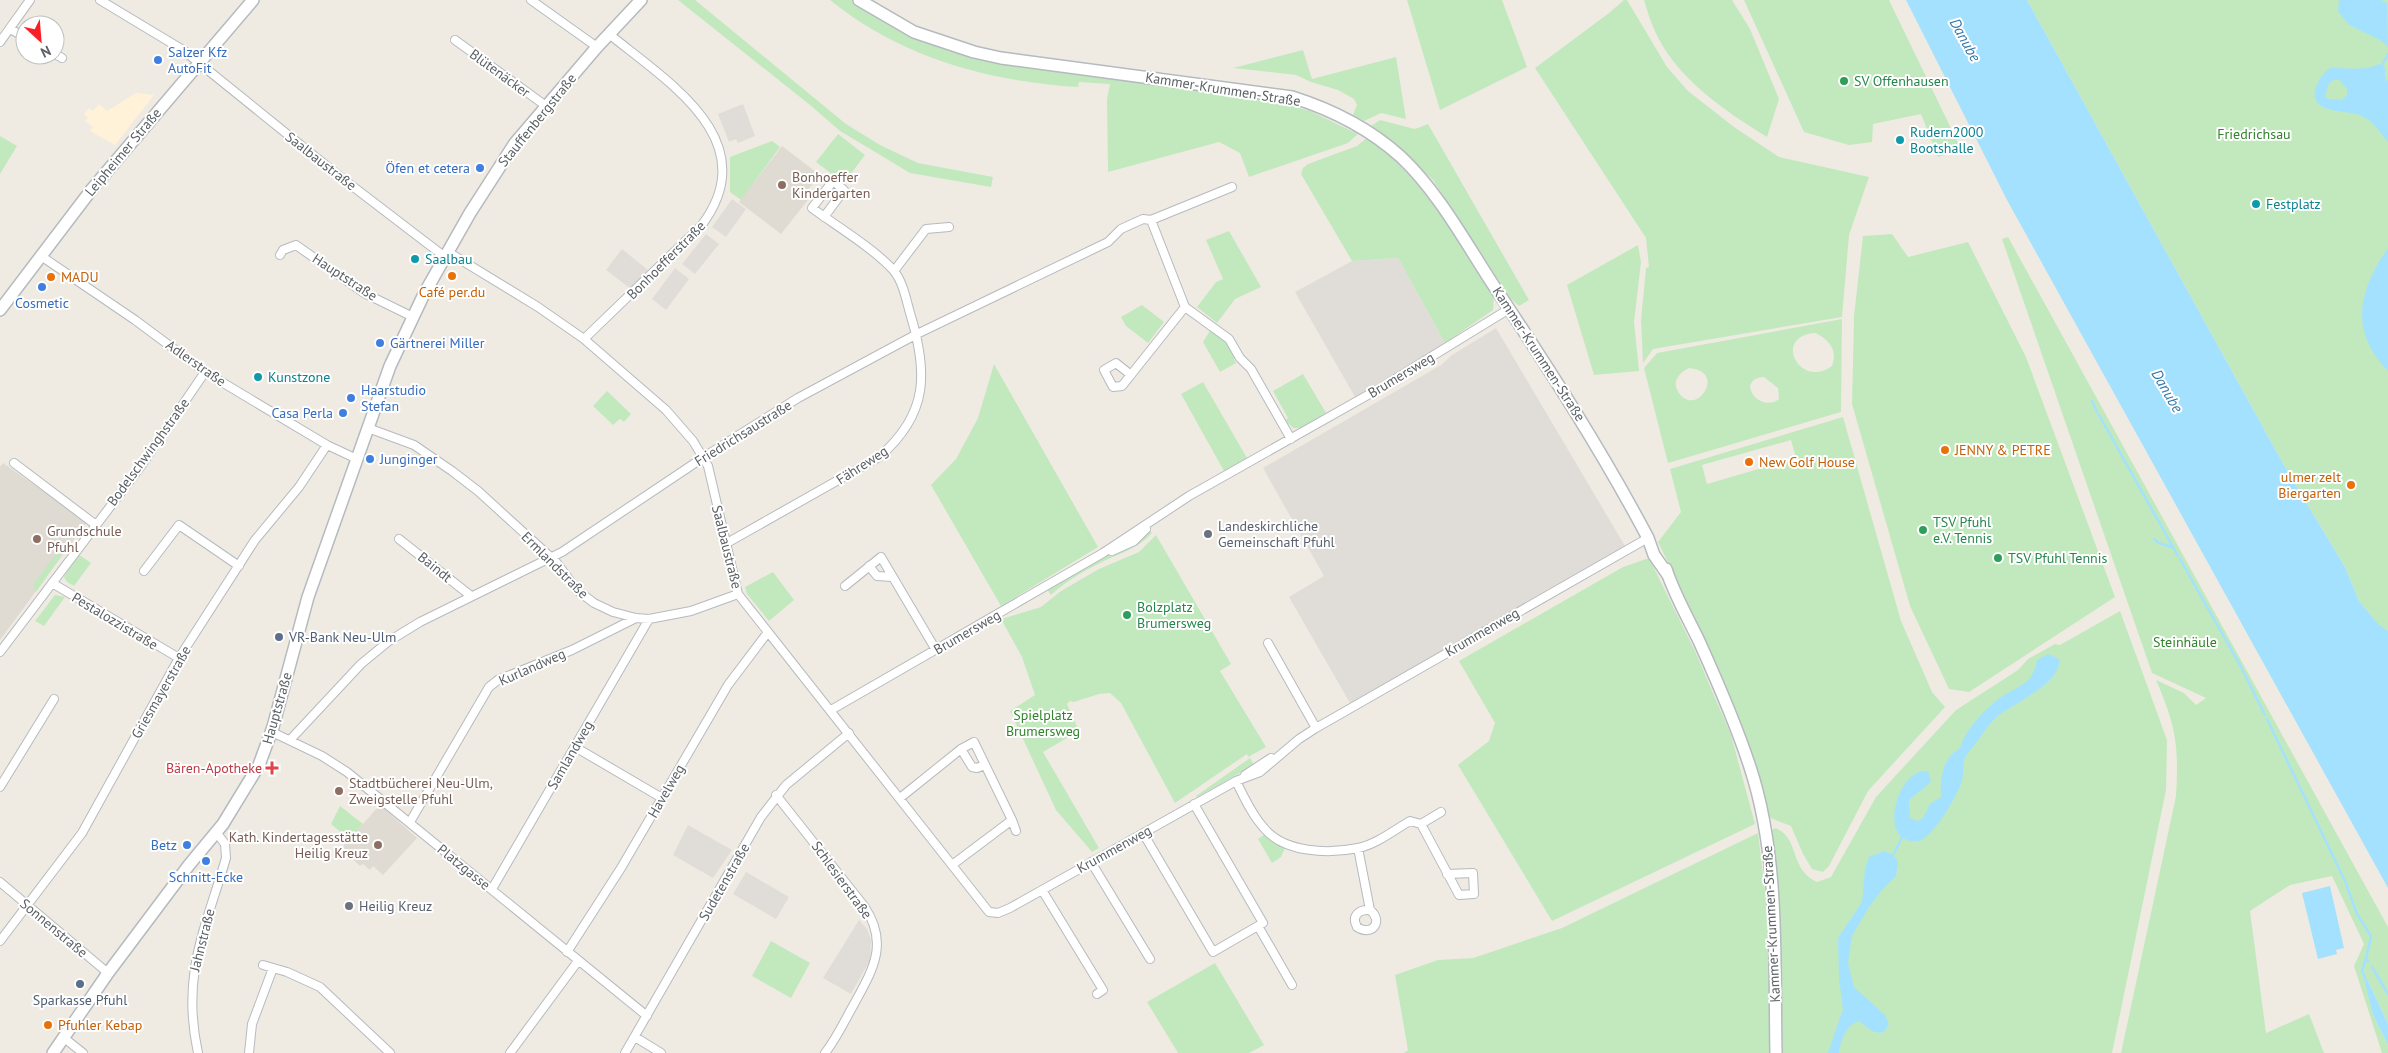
<svg xmlns="http://www.w3.org/2000/svg" width="2388" height="1053" font-family="'PT Sans',sans-serif">
	<style>
		.commercial { fill: #fff2d9 }
		.industrial { fill: #e0ddd8 }
		.education { fill: #dfdad2 }
		.green { fill: #c2e9bd; fill-rule: evenodd }
		.water { fill: #a4e1ff; fill-rule: evenodd }
		.lines { fill: none; stroke-linecap: round; stroke-linejoin: round }
		.stream { stroke: #a4e1ff; stroke-width: 2.5 }
		.street-casing { stroke: #b6babf; stroke-width: 10 }
		.secondary-casing { stroke: #b5babf; stroke-width: 14 }
		.street { stroke: #fff; stroke-width: 8 }
		.secondary { stroke: #fff; stroke-width: 11 }
		.shop-dot { fill: #3f7fe0; stroke: #fff; stroke-width: 2 }
		.leisure-dot { fill: #2e9e5b; stroke: #fff; stroke-width: 2 }
		.culture-dot { fill: #0f9aa8; stroke: #fff; stroke-width: 2 }
		.education-dot { fill: #8d6e63; stroke: #fff; stroke-width: 2 }
		.food-dot { fill: #e8710a; stroke: #fff; stroke-width: 2 }
		.worship-dot { fill: #6b7280; stroke: #fff; stroke-width: 2 }
		.service-dot { fill: #5c6f8a; stroke: #fff; stroke-width: 2 }
		.health-dot { fill: #e0444e; stroke: #fff; stroke-width: 2 }
		.labels { text-anchor: middle; stroke-width: 4; stroke-linejoin: round; paint-order: stroke }
		.shop-label { font-size: 14px; fill: #366cbe; stroke: #fff; text-anchor: start }
		.street-label { font-size: 14px; fill: #5b6165; stroke: #fff }
		.leisure-label { font-size: 14px; fill: #27864d; stroke: #fff; text-anchor: start }
		.culture-label { font-size: 14px; fill: #0d838f; stroke: #fff; text-anchor: start }
		.park-label { font-size: 14px; fill: #31832c; stroke: #fff }
		.education-label { font-size: 14px; fill: #785e54; stroke: #fff; text-anchor: start }
		.food-label { font-size: 14px; fill: #c56008; stroke: #fff; text-anchor: start }
		.worship-label { font-size: 14px; fill: #5b616d; stroke: #fff; text-anchor: start }
		.service-label { font-size: 14px; fill: #4e5e75; stroke: #fff; text-anchor: start }
		.health-label { font-size: 14px; fill: #be3a42; stroke: #fff; text-anchor: end }
		.water-label { font-size: 15px; font-style: italic; fill: #3378a8; stroke: #fff }
	</style>
	<rect width="100%" height="100%" fill="#efebe3"/>
	<path class="commercial" d="M136,93L154,95L115,145L90,131L93,127L85,121L88,118L84,114L89,108L93,111L99,104L107,111Z"/>
	<path class="industrial" d="M743,104L755,136L738,143L736,139L729,142L718,114Z
		M732,199L746,209L726,237L712,227Z
		M706,234L719,244L695,274L682,264Z
		M622,249L648,270L631,289L606,270Z
		M1398,258L1445,343L1355,397L1295,292L1352,261Z
		M675,268L689,279L666,310L652,299Z
		M1496,328L1625,546L1350,703L1289,597L1324,576L1263,468L1441,365L1452,355Z
		M688,825L732,850L713,878L673,855Z
		M746,872L789,897L776,919L733,894Z
		M859,920L867,929L871,940L870,960L851,994L823,978Z"/>
	<path class="education" d="M782,146L820,175L806,192L811,196L781,234L739,202Z
		M3,463L87,522L0,640V467Z
		M380,805L417,838L383,875L373,866L370,870L363,864L360,866L348,855L344,859L337,853Z"/>
	<path class="green" d="M678,0H695L846,124L880,145L918,163L993,177L991,187L910,173L840,131L810,105Z
		M830,0H851L914,37L945,49L993,63L1282,103L1310,111L1358,134L1348,143L1249,177L1240,153L1219,142L1108,172L1107,99L1110,84L1079,82L1078,87C987,81 902,58 830,0Z
		M1407,0H1502L1527,67L1440,110Z
		M1624,0H1627L1667,67L1688,91L1734,127L1779,157L1869,177L1849,235L1842,317L1653,349L1643,363L1641,320L1646,268L1649,267L1646,238L1535,68L1609,13Z
		M1644,0H1732L1750,29L1779,99L1767,137C1725,111 1674,77 1654,29C1650,20 1647,10 1644,0Z
		M1744,0H1889L1961,149L1938,157L1921,114L1873,124L1872,142L1849,145L1804,132Z
		M2027,0H2388V631L2378,625L2359,601L2345,567L2286,469Z
		M1303,50L1312,79L1396,57L1406,119L1381,113L1364,121L1353,115L1357,105L1354,99L1338,90L1311,82L1296,75L1233,68Z
		M1380,120L1415,129L1428,124L1529,300L1519,306L1511,299L1433,180L1388,138L1371,126Z
		M838,134L865,155L844,183L816,162Z
		M0,136L17,146L0,174Z
		M1368,137C1425,182 1455,236 1494,295L1493,310L1445,343L1398,258L1352,261L1301,174L1303,168L1308,164L1357,146Z
		M772,141L780,147L741,200L730,192V157Z
		M1229,231L1261,287L1235,299L1217,323L1197,307L1216,282L1223,279L1206,240Z
		M1892,234L1908,257L1968,242L2026,357L2115,597L1969,692L1949,689L1910,606L1852,404L1854,316L1863,236Z
		M2008,237L2388,927V1024L2368,981L2373,1015L2388,1045V1053H2382L2354,966L2364,944L2332,876L2290,885L2250,911L2266,1033L2309,1014L2324,1053H2121L2176,796C2179,746 2176,726 2156,680L2184,693L2196,705L2206,698L2152,673L2002,239Z
		M1638,245L1641,262L1634,322L1639,371L1594,375L1567,285Z
		M1142,305L1164,322L1148,343L1126,326L1121,317Z
		M1842,319L1841,412L1668,463L1644,368L1657,353ZM1816,333C1829,340 1838,350 1832,366C1799,390 1772,335 1816,333ZM1689,368C1728,371 1696,418 1679,393C1671,382 1679,373 1689,368ZM1764,377L1778,388L1779,399C1768,408 1751,400 1750,386C1753,378 1757,378 1764,377Z
		M1211,329L1225,339L1236,357L1234,359L1236,363L1220,372L1203,342Z
		M994,364L1098,547L1001,606L931,485L956,459L978,418Z
		M1303,374L1326,413L1301,428H1293L1285,420L1288,418L1273,391Z
		M1203,382L1247,458L1224,471L1181,394Z
		M607,391L631,414L624,422L620,419L613,425L593,406Z
		M1843,417L1901,621L1932,692L1945,707L1868,791L1829,866L1823,872L1812,869L1803,854L1791,826L1768,817C1765,801 1762,785 1757,769C1734,693 1693,614 1658,542L1681,512L1670,469ZM1791,440L1796,458L1707,484L1702,465Z
		M1150,531L1152,533C1140,546 1129,550 1113,557C1092,566 1067,580 1051,595L1047,589L1105,556L1134,545Z
		M1156,535L1231,664L1220,671L1266,747L1248,757L1247,754L1175,803L1121,703L1110,693L1099,694L1074,702L1070,701L1067,704L1079,731L1043,752L1099,848L1092,852L1056,810L1010,711L1035,695L1022,657L1001,619L1041,607L1061,591L1099,569L1139,552Z
		M59,554L61,556L36,592L33,585L55,555Z
		M78,554L91,563L74,586L67,582L64,577Z
		M1649,558L1695,651L1731,735L1755,824L1552,921L1458,765L1489,741L1495,723L1459,661L1623,567Z
		M773,572L794,600L769,621L747,594L745,587Z
		M55,595L65,597L44,626L35,621Z
		M2120,611L2167,740L2166,790L2112,1053H1783L1777,897L1771,831L1775,828C1800,837 1789,870 1817,882L1831,877L1876,797L1956,710L2018,670L2028,659L2055,644L2060,645Z
		M1250,758L1254,765L1197,797L1196,796Z
		M340,806L363,824L349,839L331,824Z
		M1758,833L1766,899L1771,1053H1404L1408,1050L1395,975L1438,960L1473,958L1562,928Z
		M1265,834L1285,848L1281,857L1272,863L1258,839Z
		M771,941L810,963L791,998L752,976Z
		M1215,963L1264,1045L1249,1053H1178L1147,1002Z"/>
	<path class="water" d="M1906,0H2027L2286,469L2345,567L2359,601L2378,624L2388,631V888L2007,200Z
		M2339,0H2381L2387,3L2388,47L2380,40L2349,25L2338,11Z
		M2379,64L2385,67V78L2388,81V142C2380,133 2372,120 2360,115C2347,110 2310,114 2315,90C2318,81 2322,74 2330,68C2345,68 2368,71 2379,64ZM2334,80H2339L2347,89V95L2342,100L2329,99L2325,96L2329,83Z
		M2388,248V371C2349,331 2358,291 2388,248Z
		M2048,654L2059,659C2062,683 2014,703 1998,716C1989,723 1983,734 1976,743C1973,747 1967,753 1965,758C1962,765 1964,773 1962,781C1958,794 1933,839 1918,841C1879,845 1895,782 1917,773C1920,771 1925,771 1928,771L1931,782L1909,800L1910,818L1918,821L1923,818L1930,804L1941,797C1940,778 1942,759 1960,748C1965,730 1987,706 2004,695C2021,685 2033,683 2037,660Z
		M1884,851L1893,855L1898,862L1896,876L1882,890L1869,907L1852,936L1848,963L1854,987L1885,1015L1889,1024L1884,1032C1873,1035 1867,1027 1859,1021C1846,1025 1841,1040 1839,1053H1828L1843,1009L1839,978L1838,938L1862,902L1865,869L1869,857Z
		M2330,886L2344,948L2336,950L2337,954L2318,959L2302,893Z
		M2368,981L2388,1024V1045L2373,1015L2365,982Z"/>
	<g class="lines">
		<path class="stream" d="M2382,65L2388,54
			M2092,401L2097,412
			M2099,415L2178,556
			M2154,539L2159,543L2172,547
			M2180,559L2241,667L2265,715
			M2267,719L2345,881L2357,914L2371,936L2366,959L2368,961
			M1893,855L1903,836
			M2366,959L2362,971L2368,985
			M2372,967L2388,994"/>
		<defs>
			<path id="street" d="M100,0L183,50L334,172L445,257
				M531,0L597,47
				M10,29L25,37
				M455,40L546,106
				M0,42L30,0
				M55,54L62,58
				M1151,220L1185,307L1229,339L1240,358L1251,369L1291,439
				M448,252L538,307L584,339L666,410L693,441L708,466L738,594L989,912L998,913L1010,908L1236,781L1260,772L1299,739L1316,728L1648,538
				M280,255L283,250L296,245L364,293L411,316
				M41,256L135,320L205,372L327,445L357,459
				M894,271L926,229L949,227
				M584,339L701,226C766,141 668,82 609,34
				M1131,375L1116,363L1104,370L1113,387L1122,386L1185,307
				M368,428L414,445L452,471L478,491L556,562L577,590L594,603L613,612L636,618L649,619L691,611L738,594
				M14,463L96,525
				M399,539L471,596
				M727,543L879,457C929,414 928,372 910,313C906,299 903,282 894,271C876,250 835,225 812,208L833,181L844,190L824,217
				M1112,551L1134,541L1146,529
				M869,566L877,576L892,577
				M144,571L179,525L239,566
				M52,583L179,658
				M845,586L881,557L936,650
				M1268,643L1316,728
				M0,652L141,466L205,372
				M831,710L1103,553L1189,496L1382,387L1509,309
				M272,732L322,756L347,772L647,1016
				M290,740L361,664L389,641L420,622L562,552L704,457L798,398L917,334L1108,242L1121,229L1143,219L1151,220L1232,187
				M575,747L662,798
				M961,749L972,767L977,768L985,765
				M1245,775L1271,758
				M1236,781C1244,797 1252,815 1264,828C1284,853 1329,854 1358,848C1377,844 1394,830 1410,821L1421,824L1459,895L1474,894L1473,873L1447,874
				M0,787L54,699
				M776,795L864,906C890,944 872,971 853,1006C844,1022 836,1039 825,1053
				M900,798L961,749L974,742L1012,820L952,865
				M1012,820L1016,831
				M410,822L489,687L498,680L572,650L636,618
				M1421,824L1441,812
				M1143,833L1213,952L1263,923L1194,804
				M1358,848L1370,910C1384,921 1372,937 1357,927C1351,916 1359,909 1370,910
				M1091,862L1150,959
				M0,882L108,973
				M492,889L649,619
				M1042,890L1103,990L1097,994
				M1258,926L1292,985
				M0,941L82,833L179,658L255,540L299,487L327,445
				M567,952L621,868L728,685L768,632
				M263,965L287,972L320,987L390,1053
				M63,1037L83,1053
				M635,1037L661,1053
				M198,1053C181,975 205,930 226,858L225,844L216,832
				M249,1053L252,1024L273,968
				M510,1053L578,961
				M625,1053L761,817L786,785L849,733"/>
			<path id="secondary" d="M859,0L914,32L974,52L1001,58L1292,97C1333,110 1369,128 1401,157C1438,192 1464,240 1492,283C1547,366 1601,449 1648,538L1654,555L1668,575
				M0,310L92,189L253,0
				M1666,569C1674,594 1688,618 1699,641C1718,683 1736,724 1750,767C1780,858 1774,959 1776,1053
				M53,1053L108,973L189,865L223,824L259,765L273,727L308,597L390,366L424,294L470,213L515,143L597,47L641,0"/>
		</defs>
		<use href="#street" class="street-casing"/>
		<use href="#secondary" class="secondary-casing"/>
		<use href="#street" class="street"/>
		<use href="#secondary" class="secondary"/>
	</g>
	<g class="shop-dot">
		<circle cx="158" cy="60" r="5"/>
		<circle cx="480" cy="168" r="5"/>
		<circle cx="42" cy="287" r="5"/>
		<circle cx="380" cy="343" r="5"/>
		<circle cx="351" cy="398" r="5"/>
		<circle cx="343" cy="413" r="5"/>
		<circle cx="370" cy="459" r="5"/>
		<circle cx="187" cy="845" r="5"/>
		<circle cx="206" cy="861" r="5"/>
	</g>
	<g class="leisure-dot">
		<circle cx="1844" cy="81" r="5"/>
		<circle cx="1923" cy="530" r="5"/>
		<circle cx="1998" cy="558" r="5"/>
		<circle cx="1127" cy="615" r="5"/>
	</g>
	<g class="culture-dot">
		<circle cx="1900" cy="140" r="5"/>
		<circle cx="2256" cy="204" r="5"/>
		<circle cx="415" cy="259" r="5"/>
		<circle cx="258" cy="377" r="5"/>
	</g>
	<g class="education-dot">
		<circle cx="782" cy="185" r="5"/>
		<circle cx="37" cy="539" r="5"/>
		<circle cx="339" cy="791" r="5"/>
		<circle cx="378" cy="845" r="5"/>
	</g>
	<g class="food-dot">
		<circle cx="452" cy="276" r="5"/>
		<circle cx="51" cy="277" r="5"/>
		<circle cx="1945" cy="450" r="5"/>
		<circle cx="1749" cy="462" r="5"/>
		<circle cx="2351" cy="485" r="5"/>
		<circle cx="48" cy="1025" r="5"/>
	</g>
	<g class="worship-dot">
		<circle cx="1208" cy="534" r="5"/>
		<circle cx="349" cy="906" r="5"/>
	</g>
	<g class="service-dot">
		<circle cx="279" cy="637" r="5"/>
		<circle cx="80" cy="984" r="5"/>
	</g>
	<path class="health-dot" d="M269.5 760.5h5v5h5v5h-5v5h-5v-5h-5v-5h5z"/>
	<g class="labels">
		<g class="shop-label">
			<text x="168" y="57">Salzer Kfz<tspan x="168" dy="16">AutoFit</tspan></text>
			<text x="470" y="173" text-anchor="end">Öfen et cetera</text>
			<text x="42" y="308" text-anchor="middle">Cosmetic</text>
			<text x="390" y="348">Gärtnerei Miller</text>
			<text x="361" y="395">Haarstudio<tspan x="361" dy="16">Stefan</tspan></text>
			<text x="333" y="418" text-anchor="end">Casa Perla</text>
			<text x="380" y="464">Junginger</text>
			<text x="177" y="850" text-anchor="end">Betz</text>
			<text x="206" y="882" text-anchor="middle">Schnitt-Ecke</text>
		</g>
		<g class="street-label">
			<text transform="translate(500 73) rotate(36)" y="5">Blütenäcker</text>
			<text transform="translate(1223 89) rotate(9)" y="5">Kammer-Krummen-Straße</text>
			<text transform="translate(537 120) rotate(-51)" y="5">Stauffenbergstraße</text>
			<text transform="translate(123 152) rotate(-50)" y="5">Leipheimer Straße</text>
			<text transform="translate(321 161) rotate(38)" y="5">Saalbaustraße</text>
			<text transform="translate(666 260) rotate(-45)" y="5">Bonhoefferstraße</text>
			<text transform="translate(345 277) rotate(33)" y="5">Hauptstraße</text>
			<text transform="translate(1539 354) rotate(57)" y="5">Kammer-Krummen-Straße</text>
			<text transform="translate(196 363) rotate(35)" y="5">Adlerstraße</text>
			<text transform="translate(1401 375) rotate(-31)" y="5">Brumersweg</text>
			<text transform="translate(743 433) rotate(-32)" y="5">Friedrichsaustraße</text>
			<text transform="translate(148 452) rotate(-54)" y="5">Bodelschwinghstraße</text>
			<text transform="translate(862 465) rotate(-33)" y="5">Fähreweg</text>
			<text transform="translate(727 547) rotate(76)" y="5">Saalbaustraße</text>
			<text transform="translate(555 565) rotate(45)" y="5">Ermlandstraße</text>
			<text transform="translate(435 567) rotate(39)" y="5">Baindt</text>
			<text transform="translate(115 621) rotate(31)" y="5">Pestalozzistraße</text>
			<text transform="translate(967 632) rotate(-30)" y="5">Brumersweg</text>
			<text transform="translate(1482 632) rotate(-30)" y="5">Krummenweg</text>
			<text transform="translate(532 667) rotate(-24)" y="5">Kurlandweg</text>
			<text transform="translate(161 692) rotate(-60)" y="5">Griesmayerstraße</text>
			<text transform="translate(277 708) rotate(-74)" y="5">Hauptstraße</text>
			<text transform="translate(570 755) rotate(-60)" y="5">Samlandweg</text>
			<text transform="translate(666 791) rotate(-60)" y="5">Havelweg</text>
			<text transform="translate(1114 849) rotate(-29)" y="5">Krummenweg</text>
			<text transform="translate(464 867) rotate(39)" y="5">Platzgasse</text>
			<text transform="translate(842 880) rotate(54)" y="5">Schlesierstraße</text>
			<text transform="translate(724 882) rotate(-60)" y="5">Sudetenstraße</text>
			<text transform="translate(1771 924) rotate(-93)" y="5">Kammer-Krummen-Straße</text>
			<text transform="translate(54 928) rotate(40)" y="5">Sonnenstraße</text>
			<text transform="translate(202 940) rotate(-76)" y="5">Jahnstraße</text>
		</g>
		<g class="leisure-label">
			<text x="1854" y="86">SV Offenhausen</text>
			<text x="1933" y="527">TSV Pfuhl<tspan x="1933" dy="16">e.V. Tennis</tspan></text>
			<text x="2008" y="563">TSV Pfuhl Tennis</text>
			<text x="1137" y="612">Bolzplatz<tspan x="1137" dy="16">Brumersweg</tspan></text>
		</g>
		<g class="culture-label">
			<text x="1910" y="137">Rudern2000<tspan x="1910" dy="16">Bootshalle</tspan></text>
			<text x="2266" y="209">Festplatz</text>
			<text x="425" y="264">Saalbau</text>
			<text x="268" y="382">Kunstzone</text>
		</g>
		<g class="park-label">
			<text x="2254" y="139">Friedrichsau</text>
			<text x="2185" y="647">Steinhäule</text>
			<text x="1043" y="720">Spielplatz<tspan x="1043" dy="16">Brumersweg</tspan></text>
		</g>
		<g class="education-label">
			<text x="792" y="182">Bonhoeffer<tspan x="792" dy="16">Kindergarten</tspan></text>
			<text x="47" y="536">Grundschule<tspan x="47" dy="16">Pfuhl</tspan></text>
			<text x="349" y="788">Stadtbücherei Neu-Ulm,<tspan x="349" dy="16">Zweigstelle Pfuhl</tspan></text>
			<text x="368" y="842" text-anchor="end">Kath. Kindertagesstätte<tspan x="368" dy="16">Heilig Kreuz</tspan></text>
		</g>
		<g class="food-label">
			<text x="61" y="282">MADU</text>
			<text x="452" y="297" text-anchor="middle">Café per.du</text>
			<text x="1955" y="455">JENNY &amp; PETRE</text>
			<text x="1759" y="467">New Golf House</text>
			<text x="2341" y="482" text-anchor="end">ulmer zelt<tspan x="2341" dy="16">Biergarten</tspan></text>
			<text x="58" y="1030">Pfuhler Kebap</text>
		</g>
		<g class="worship-label">
			<text x="1218" y="531">Landeskirchliche<tspan x="1218" dy="16">Gemeinschaft Pfuhl</tspan></text>
			<text x="359" y="911">Heilig Kreuz</text>
		</g>
		<g class="service-label">
			<text x="289" y="642">VR-Bank Neu-Ulm</text>
			<text x="80" y="1005" text-anchor="middle">Sparkasse Pfuhl</text>
		</g>
		<g class="health-label">
			<text x="262" y="773">Bären-Apotheke</text>
		</g>
		<g class="water-label">
			<text transform="translate(1965 40) rotate(61)" y="5">Danube</text>
			<text transform="translate(2167 391) rotate(60)" y="5">Danube</text>
		</g>
	</g>
	<g transform="translate(40 40) rotate(154)"><circle r="24" fill="#ffffff" stroke="#bdc0c1"/>
	<path d="M0-4L9 19L0 12L-9 19Z" fill="#f92025"/>
	<text y="-8" font-size="14" font-weight="bold" text-anchor="middle" fill="#5b6165">N</text>
	</g>
</svg>
